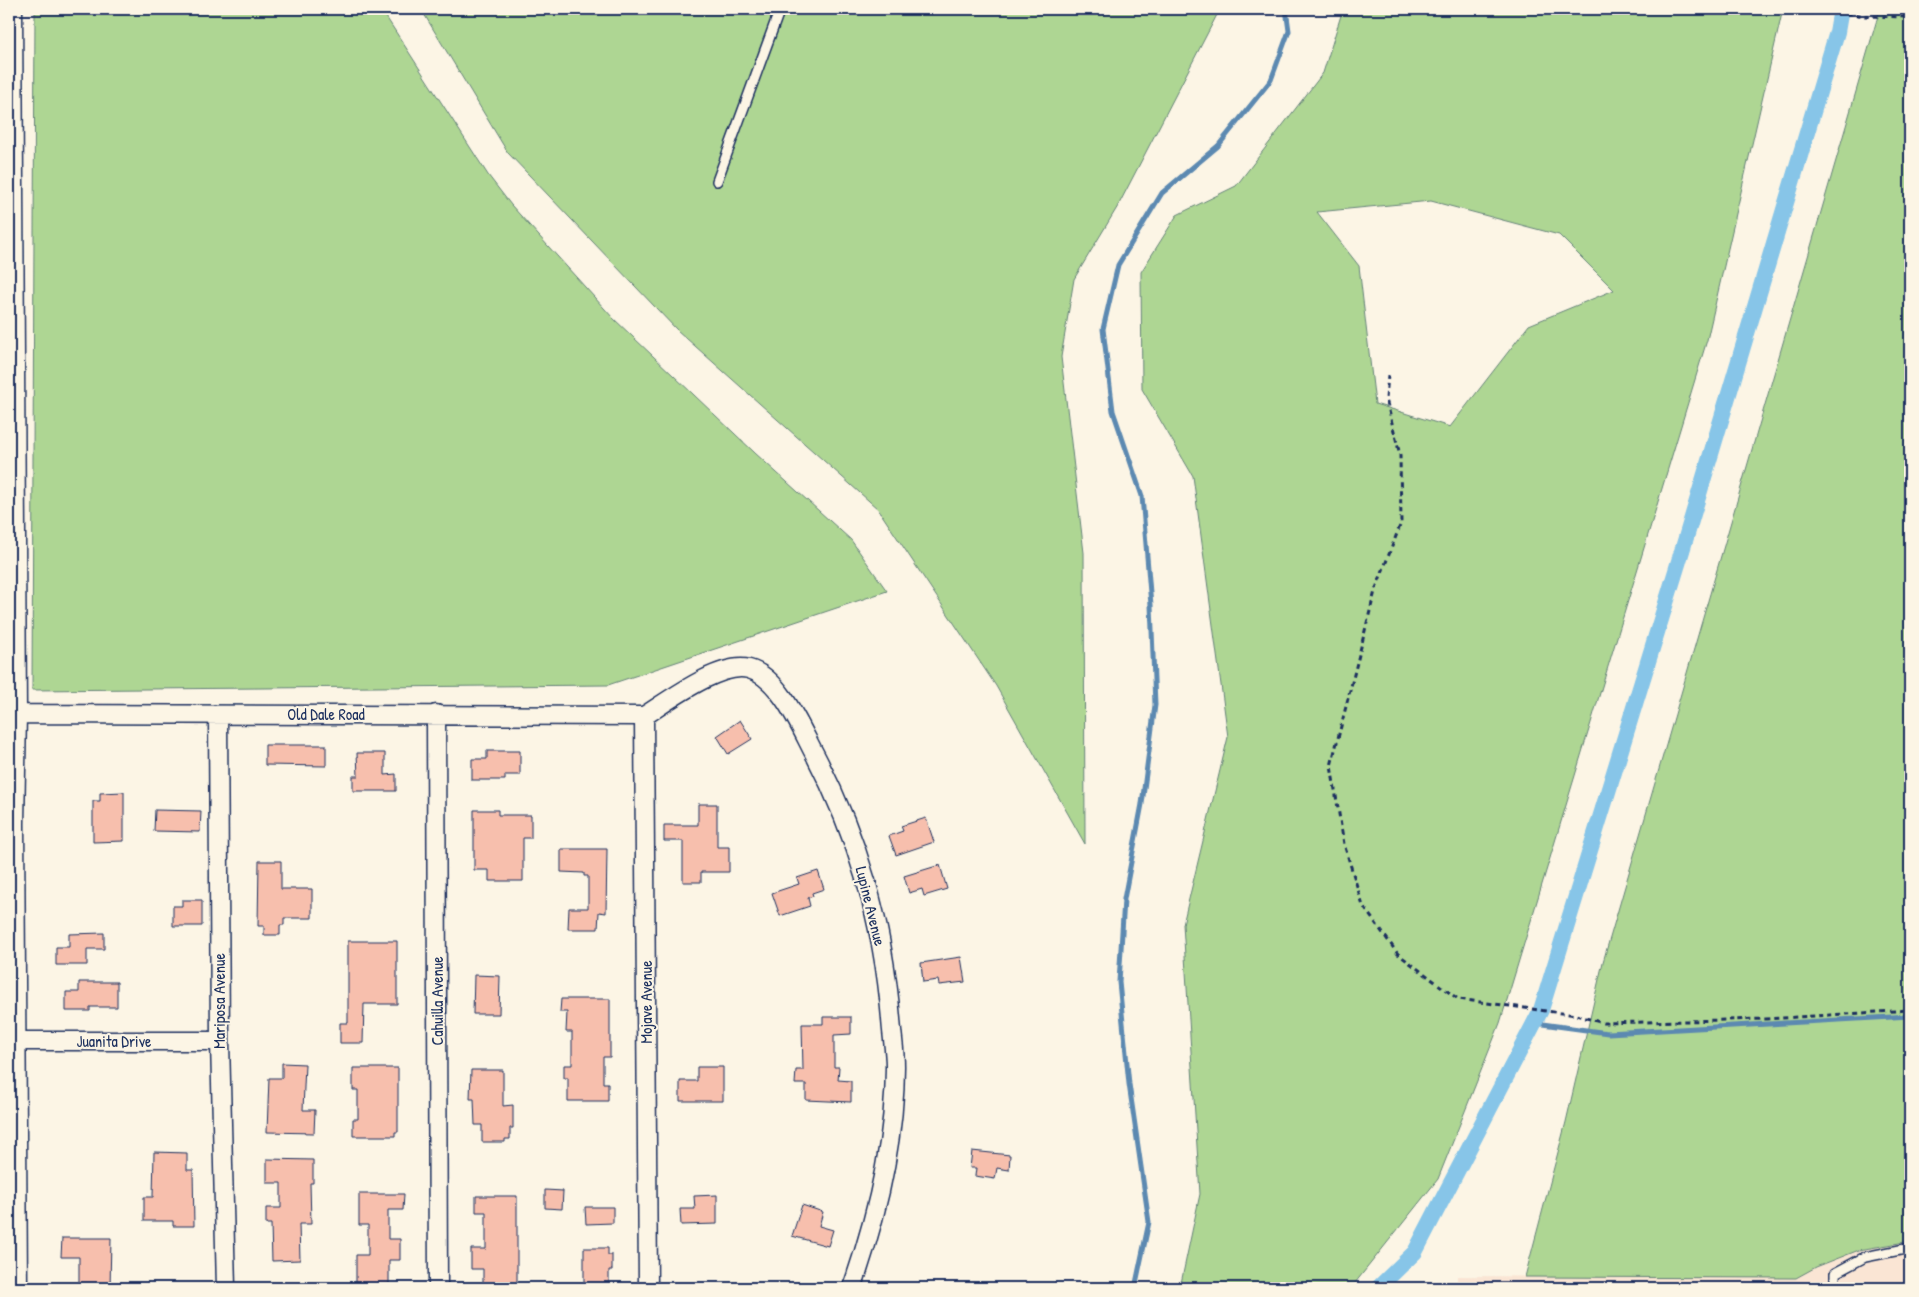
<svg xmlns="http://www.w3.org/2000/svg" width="1919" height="1297" font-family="'Patrick Hand',sans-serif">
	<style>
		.built { fill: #fae5d4 }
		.green { fill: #aed693; stroke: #648278; fill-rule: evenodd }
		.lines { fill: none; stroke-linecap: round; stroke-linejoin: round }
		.stream { stroke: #5c89b1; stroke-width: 5 }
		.canal { stroke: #87c5e8; stroke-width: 16 }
		.building { fill: #f7bfad; stroke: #1b2f5e }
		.service-casing { stroke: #1b2f5e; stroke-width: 12 }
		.minor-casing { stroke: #1b2f5e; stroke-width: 21 }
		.path { stroke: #1b2f5e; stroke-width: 3; stroke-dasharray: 5 4; stroke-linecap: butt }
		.service { stroke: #fcf5e5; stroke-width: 9 }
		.minor { stroke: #fcf5e5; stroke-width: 18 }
		.labels { text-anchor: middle; stroke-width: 4; stroke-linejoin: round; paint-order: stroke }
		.street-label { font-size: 16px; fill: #1b2f5e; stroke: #fcf5e5 }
	</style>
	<rect width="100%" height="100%" fill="#fcf5e5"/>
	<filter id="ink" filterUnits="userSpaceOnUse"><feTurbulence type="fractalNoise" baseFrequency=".02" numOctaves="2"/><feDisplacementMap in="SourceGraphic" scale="10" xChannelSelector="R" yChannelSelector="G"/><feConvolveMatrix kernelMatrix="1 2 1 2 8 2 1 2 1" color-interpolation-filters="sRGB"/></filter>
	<g filter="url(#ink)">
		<path class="built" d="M1905,1242L1906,1288H1457V1276L1796,1278L1816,1267L1859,1250Z"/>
		<path class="green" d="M35,9H381L488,175L511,205L613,318L755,453L851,540L887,591L608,685L32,690Z
			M421,9H1220L1118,206L1074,279L1061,357L1084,553L1085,844L996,686L878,509L677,330L508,153Z
			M1343,9H1783L1707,340L1500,1023L1438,1179L1351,1288H1180L1200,1194L1183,924L1228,737L1193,476L1142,389L1141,272L1177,215L1236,186L1323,73ZM1431,201L1559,235L1614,290L1529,325L1450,427L1375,404L1359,266L1317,212Z
			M1880,9H1910V1232L1905,1242L1859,1250L1816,1267L1796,1278L1525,1277L1566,1122L1603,962Z"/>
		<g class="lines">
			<path class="stream" d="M1535,1023L1608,1033L1910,1016
				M1135,1288L1149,1222L1129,1084L1119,982L1124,899L1142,804L1155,705L1151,605L1142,496L1113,411L1103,329L1118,265L1162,193L1218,146L1271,80L1289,31L1286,9"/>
			<path class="canal" d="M1378,1288L1415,1252L1541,1010L1682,551L1837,32L1841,9"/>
		</g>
		<path class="building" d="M740,720L752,739L728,754L717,736Z
			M265,745H326V766L265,765Z
			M487,751H520V775H505V780H472V759H487Z
			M357,753H385V775L396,774V791H353V776H358Z
			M124,792V841L93,842V801H100V793Z
			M698,804H717V847H729V872H701V882H683V841H664V825H698Z
			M155,810L201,811L200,832L154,831Z
			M474,810H498V815H531V838H523V881H489V870H474Z
			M926,818L934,842L896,855L889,836L903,831L901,826Z
			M561,849H607L606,913L599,912L598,929H568L569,908H588V876H584V873L561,872Z
			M259,861H281V889H312V918H284V925H280V935H264V926H258Z
			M940,865L947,889L924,896L922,889L909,893L904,876Z
			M818,871L824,889L812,893L813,896L808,898L810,906L780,916L772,893L799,884L797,878Z
			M182,900H202V926H173V906H182Z
			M104,933V949H87V965H56V947H69V934Z
			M348,941H397V1004H364L363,1043H340V1023H348Z
			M961,957L965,982L939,985L938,980L923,982L921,963Z
			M474,975L500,976L499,1014H473Z
			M79,982H117V1007H90V1011H66V992H79Z
			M561,999H610V1057H603V1083H608V1101H568V1078H564V1065H572V1032H566L567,1012H560Z
			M823,1017H851V1034L834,1035V1067H839L838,1080L851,1081V1102L806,1100V1084H795L796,1070H803L802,1024H823Z
			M282,1063L305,1064L303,1110H315L314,1133L267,1132L269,1078H282Z
			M697,1067H723V1101H680V1081H697Z
			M353,1068H398V1132H395V1136H353V1119H358V1090H353Z
			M471,1070H503V1106L513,1105V1128H510V1139H505V1142H482V1125H475L474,1099H470Z
			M972,1151L1010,1155L1009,1170L997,1168L995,1179L975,1176L976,1168H970Z
			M154,1152L187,1153V1170H193L194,1226H173V1221H144V1197H153Z
			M267,1159L313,1160V1183H310L311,1224H299L300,1260L272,1261L271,1224H266V1208H281V1183H267Z
			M545,1190L563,1191L562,1209L545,1208Z
			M359,1194H404L403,1210H388V1239H400V1260H389V1288H356V1255H368V1225H359Z
			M717,1195V1224L681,1225L680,1209H695L694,1196Z
			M476,1196H517V1288H483V1269H471V1249H486V1212H476Z
			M802,1205L823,1212L819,1226L833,1230L828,1246L792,1236Z
			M585,1207H613V1223L586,1224Z
			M62,1238H111L110,1288H79V1257H61Z
			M584,1248H608V1255H612V1270H609V1288H584Z"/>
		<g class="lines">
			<defs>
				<path id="service" d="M717,181L780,9
					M1835,1288V1273L1865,1257L1910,1248"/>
				<path id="minor" d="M13,9L17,714L15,824L18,1288
					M9,714L644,716
					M436,714L438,1288
					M218,715L220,1041L226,1288
					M644,716C668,701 721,661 749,669C779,677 800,726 813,751C858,837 883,922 891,1019C892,1035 895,1051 895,1066C895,1140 876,1219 852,1288
					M644,716L648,1288
					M9,1041H220"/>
			</defs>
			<use href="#service" class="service-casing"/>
			<use href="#minor" class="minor-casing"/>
			<path class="path" d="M1820,9L1865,16L1910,17
				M1388,375L1386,399L1400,455L1401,523L1375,591L1331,766L1344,844L1363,906L1398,954L1458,999L1576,1015L1603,1023L1766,1019L1910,1010"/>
			<use href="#service" class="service"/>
			<use href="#minor" class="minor"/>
		</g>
	</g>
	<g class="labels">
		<g class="street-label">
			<text x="326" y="720">Old Dale Road</text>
			<text transform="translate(871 906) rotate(76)" y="6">Lupine Avenue</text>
			<text transform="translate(219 1001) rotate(-90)" y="6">Mariposa Avenue</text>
			<text transform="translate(437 1001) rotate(-90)" y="6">Cahuilla Avenue</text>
			<text transform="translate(646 1002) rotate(-90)" y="6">Mojave Avenue</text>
			<text x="114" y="1047">Juanita Drive</text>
		</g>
	</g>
	<rect width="1919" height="1297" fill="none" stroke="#fcf5e5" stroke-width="30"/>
	<rect x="15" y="15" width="1889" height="1267" fill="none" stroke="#1b2f5e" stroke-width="2" filter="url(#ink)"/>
</svg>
